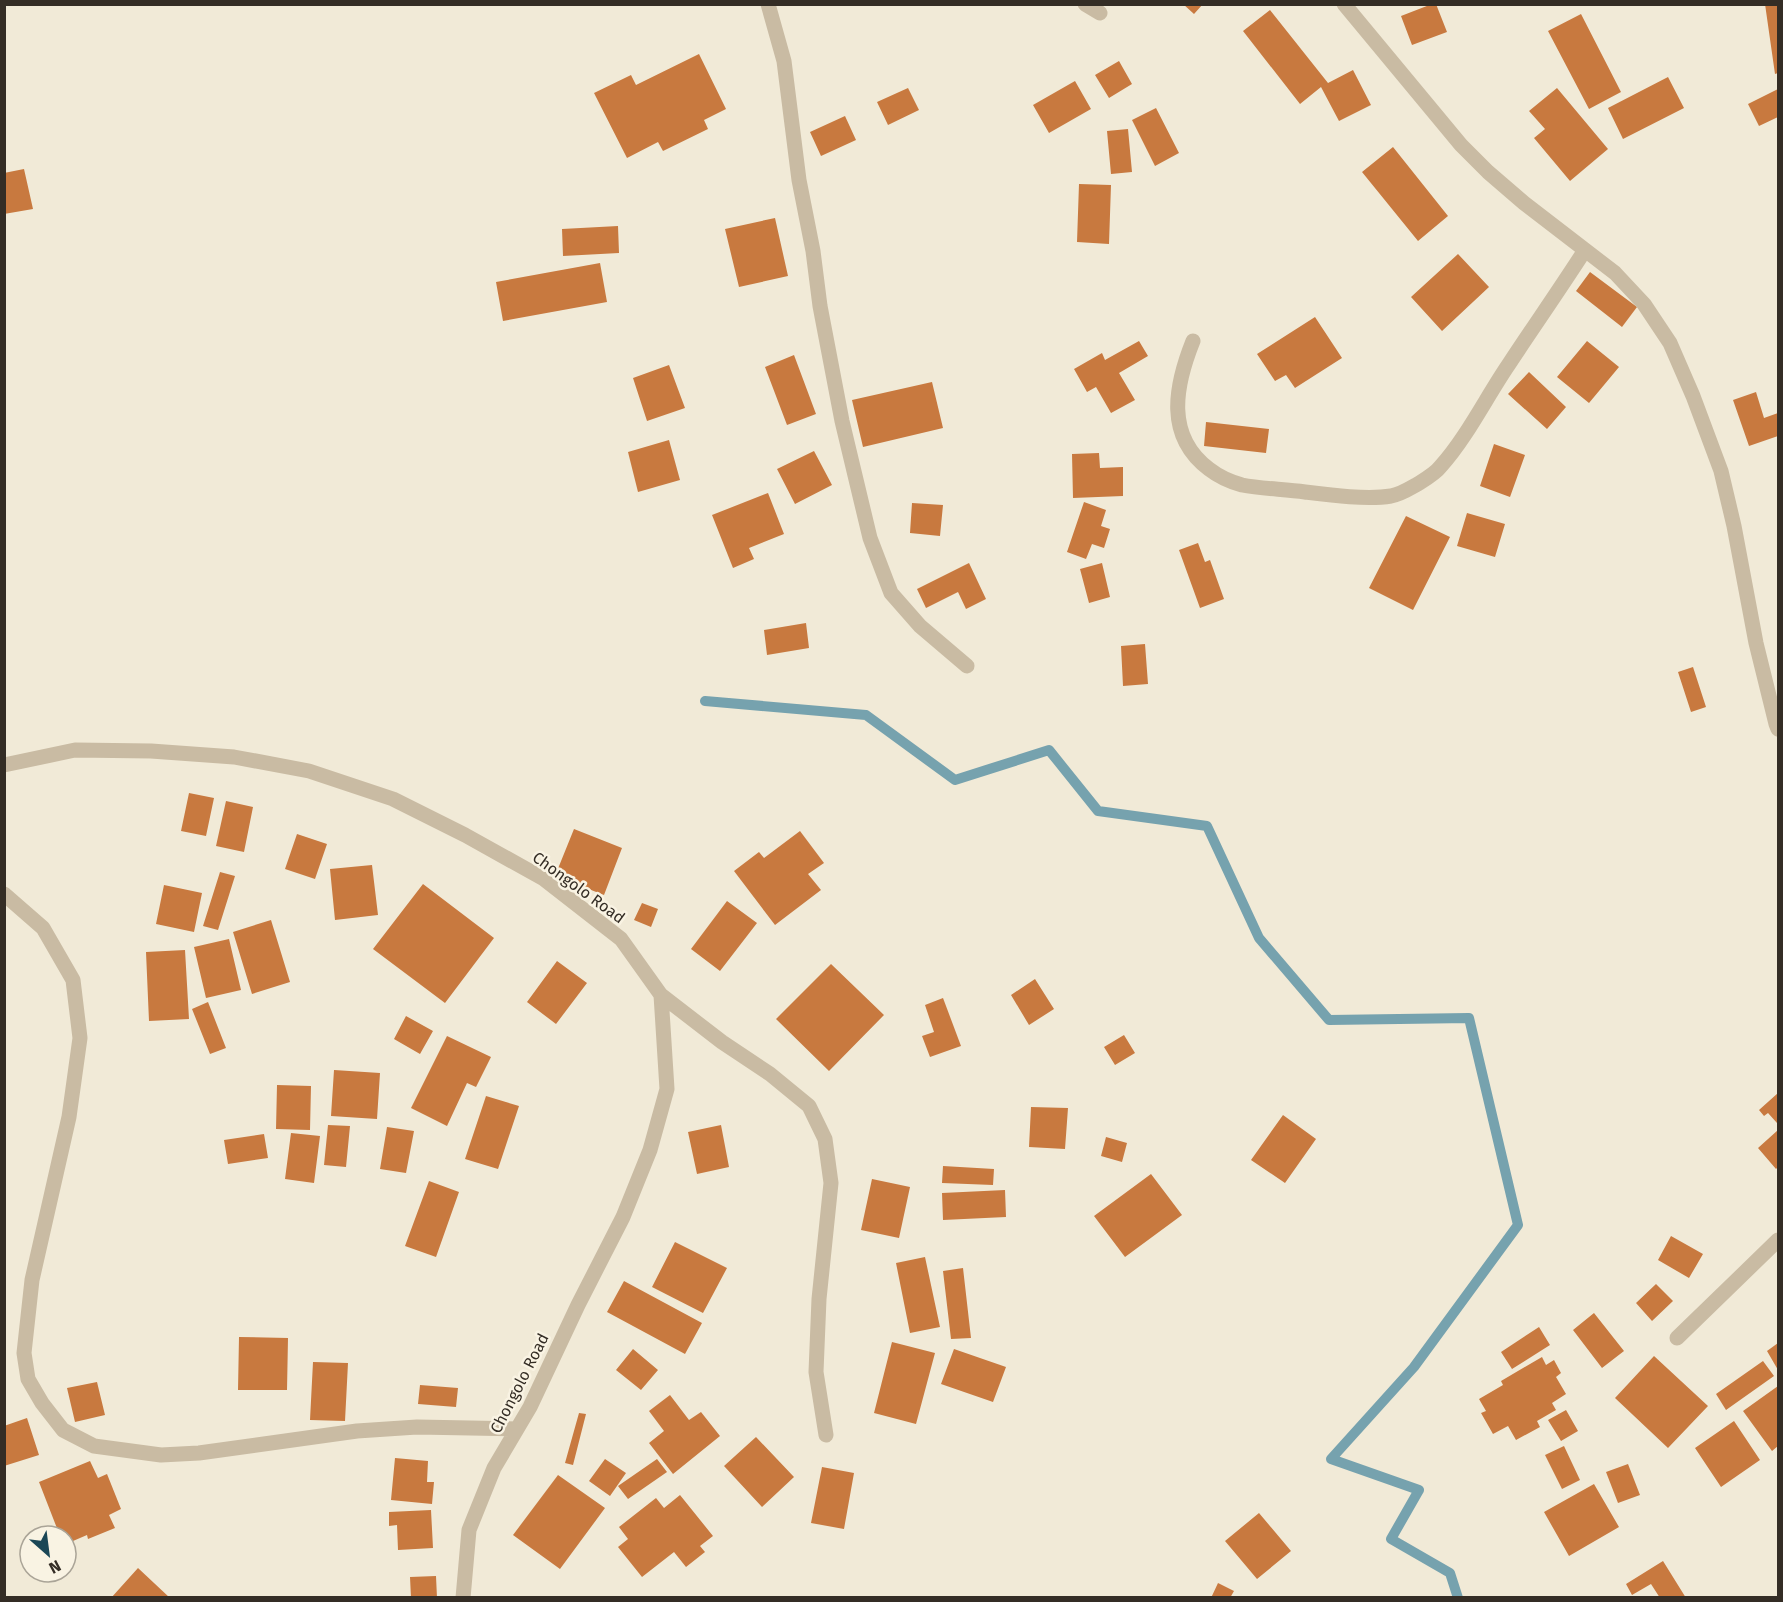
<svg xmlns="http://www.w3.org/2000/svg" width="1783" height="1602" font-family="'Fira Sans',sans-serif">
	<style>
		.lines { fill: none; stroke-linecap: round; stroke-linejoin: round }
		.stream { stroke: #76a2ae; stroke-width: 10 }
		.building { fill: #c8793f }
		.minor { stroke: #c9bba3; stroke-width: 15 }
		.labels { text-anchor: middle; stroke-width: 5; stroke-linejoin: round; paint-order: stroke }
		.street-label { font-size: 16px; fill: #342d25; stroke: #f9f3e3 }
	</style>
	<rect width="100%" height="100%" fill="#f1ead7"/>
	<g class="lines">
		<path class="stream" d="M705,701L866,715L955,780L1049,750L1098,811L1207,826L1259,938L1329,1020L1469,1018L1518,1225L1414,1367L1331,1459L1419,1490L1391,1539L1450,1573L1458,1598"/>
	</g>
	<path class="building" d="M1183,4H1203L1194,14Z
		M1432,4H1436L1447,32L1412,45L1401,16Z
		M1765,4H1778V73L1775,74Z
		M1270,10L1328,83L1353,70L1371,105L1339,121L1321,87L1300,104L1243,31Z
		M1581,14L1621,92L1589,109L1548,31Z
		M699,54L726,109L704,120L708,129L663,151L658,142L627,158L594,93L631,75L636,85Z
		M1119,61L1132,84L1109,98L1095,75Z
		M1668,77L1684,108L1623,139L1608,108Z
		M1075,81L1091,109L1049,133L1033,105Z
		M908,88L919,110L888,125L877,102Z
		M1557,88L1608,149L1570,181L1534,138L1545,129L1529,111Z
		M1778,89V117L1759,126L1748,104Z
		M1156,108L1179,153L1155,166L1132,120Z
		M845,116L856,140L821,156L810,132Z
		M1128,129L1132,172L1111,174L1107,131Z
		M1393,147L1448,216L1418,241L1362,172Z
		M24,169L33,209L4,214V173Z
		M1079,184L1111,185L1109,244L1077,242Z
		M775,218L788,276L739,287L725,229Z
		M618,226L619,253L563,256L562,229Z
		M1458,254L1489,287L1442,331L1411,297Z
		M600,263L607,302L503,321L496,282Z
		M1590,272L1637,307L1622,327L1576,291Z
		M1315,317L1342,358L1295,388L1286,375L1275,381L1257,354Z
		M1139,341L1148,356L1119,373L1135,400L1111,413L1096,387L1087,392L1074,369L1102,353L1105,360Z
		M1587,341L1619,367L1589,403L1557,377Z
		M794,355L816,414L787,425L765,367Z
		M669,365L685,408L647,421L633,378Z
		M1529,372L1566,407L1547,429L1508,394Z
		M932,382L943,428L863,447L852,400Z
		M1756,392L1764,418L1778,413V436L1749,446L1733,400Z
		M1206,422L1269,429L1266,453L1204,446Z
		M669,440L680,480L638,492L628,452Z
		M1494,444L1525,455L1510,497L1480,486Z
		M814,451L832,485L795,504L777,469Z
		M1099,453L1100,468L1123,467V496L1073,498L1072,454Z
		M768,493L784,534L749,548L754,559L733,568L712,515Z
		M1084,502L1106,510L1101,526L1110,529L1104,548L1092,544L1086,559L1067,552Z
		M912,503L943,505L940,536L910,533Z
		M1467,513L1505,524L1495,557L1457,546Z
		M1406,516L1450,537L1413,610L1369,588Z
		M1198,543L1205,562L1210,560L1224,599L1200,608L1179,550Z
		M969,563L986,599L966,609L958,592L926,608L917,589Z
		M1102,563L1110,597L1089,603L1080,569Z
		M806,623L809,648L767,655L764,630Z
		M1145,644L1148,684L1123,686L1121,646Z
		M1693,667L1706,707L1691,712L1678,672Z
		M189,793L214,798L206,836L181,831Z
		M226,801L253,807L244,852L216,846Z
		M574,829L622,848L604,895L555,876Z
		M800,831L824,863L808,874L821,890L775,925L734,871L759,852L764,858Z
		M297,834L327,844L315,879L285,869Z
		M372,865L378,915L335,920L330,869Z
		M220,872L235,876L218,930L203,926Z
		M423,884L494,938L445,1003L373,949Z
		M164,885L202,893L194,932L156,924Z
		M727,901L757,923L720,971L691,949Z
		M642,903L658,909L651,927L634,920Z
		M271,920L290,982L252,994L233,932Z
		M229,939L241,990L206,998L194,947Z
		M185,950L189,1019L149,1021L146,952Z
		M557,961L587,983L556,1024L527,1002Z
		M831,964L884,1015L829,1071L776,1019Z
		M1035,979L1054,1009L1029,1025L1011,995Z
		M943,998L961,1046L930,1057L922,1036L934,1032L925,1005Z
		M208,1002L226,1048L210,1054L192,1009Z
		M406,1016L433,1031L420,1054L394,1039Z
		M1124,1035L1135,1053L1115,1065L1104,1047Z
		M447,1036L491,1057L476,1087L467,1083L447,1126L411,1108Z
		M334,1070L380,1073L377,1119L331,1116Z
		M277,1085L311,1086L310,1130L276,1129Z
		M1778,1093V1122L1777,1123L1768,1113L1764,1116L1759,1110Z
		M486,1096L519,1106L498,1169L465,1159Z
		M1031,1107L1068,1108L1065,1149L1029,1147Z
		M1283,1115L1316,1139L1285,1183L1251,1160Z
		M328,1125L350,1126L346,1167L324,1165Z
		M721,1125L729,1167L697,1174L688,1132Z
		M387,1127L414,1131L406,1173L380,1169Z
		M1778,1130V1167L1776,1169L1758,1148Z
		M291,1133L320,1136L314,1183L285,1179Z
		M264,1134L268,1158L228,1164L224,1140Z
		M1106,1137L1127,1143L1122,1162L1101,1156Z
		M943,1166L994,1169L993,1185L942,1183Z
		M1151,1174L1182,1215L1125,1257L1094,1216Z
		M872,1179L910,1187L899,1238L861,1230Z
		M429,1181L459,1192L436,1257L405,1246Z
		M1005,1190L1006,1217L943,1220L942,1193Z
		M1671,1236L1703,1254L1689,1278L1658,1260Z
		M675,1242L727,1268L703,1313L652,1287Z
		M925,1257L940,1327L910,1333L896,1263Z
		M963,1268L971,1338L951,1339L943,1271Z
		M624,1281L702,1323L685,1354L607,1312Z
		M1656,1284L1673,1301L1652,1321L1636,1303Z
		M1594,1313L1624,1351L1602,1368L1573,1330Z
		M1539,1327L1550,1345L1512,1369L1501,1352Z
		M239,1337L288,1338L287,1390H238Z
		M892,1342L935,1353L916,1424L874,1413Z
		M1778,1343V1370L1767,1351Z
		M633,1349L658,1370L641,1390L616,1370Z
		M954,1349L1006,1367L993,1402L941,1384Z
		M1654,1356L1708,1406L1668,1448L1615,1398Z
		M1542,1357L1546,1365L1554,1360L1561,1373L1556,1377L1566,1394L1552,1403L1556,1410L1537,1421L1540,1427L1516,1440L1508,1426L1493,1434L1481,1413L1486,1411L1479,1399L1503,1385L1501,1381Z
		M1763,1361L1774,1376L1726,1410L1716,1394Z
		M313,1362L348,1363L345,1421L310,1420Z
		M97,1382L105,1415L75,1422L67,1388Z
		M420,1385L458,1388L456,1407L418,1404Z
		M1778,1386V1446L1772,1451L1743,1411Z
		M670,1395L689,1420L701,1412L720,1436L673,1474L649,1443L664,1431L649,1411Z
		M1566,1410L1578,1431L1561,1441L1548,1420Z
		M579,1413L586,1414L573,1465L565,1463Z
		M27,1418L39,1455L4,1466V1426Z
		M1734,1421L1760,1460L1721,1487L1695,1448Z
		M756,1437L794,1477L762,1507L724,1466Z
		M1564,1446L1580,1480L1562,1489L1545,1455Z
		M395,1458L428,1461L427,1482H434L432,1504L391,1500Z
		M605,1459L626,1473L610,1496L589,1481Z
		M657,1459L667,1472L628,1499L618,1486Z
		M90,1461L98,1478L107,1474L121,1509L109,1515L115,1528L88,1539L87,1535L66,1544V1536H60L39,1482Z
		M1628,1464L1640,1495L1618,1503L1606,1472Z
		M822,1467L854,1473L844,1529L811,1523Z
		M558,1475L605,1508L560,1569L513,1535Z
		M1594,1484L1619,1527L1569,1556L1544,1512Z
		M680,1495L713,1536L700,1546L705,1552L686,1567L674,1552L642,1577L618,1547L628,1539L619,1527L656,1498L664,1508Z
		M431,1510L433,1548L398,1550L397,1525L389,1526V1512Z
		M1259,1513L1291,1551L1257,1579L1225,1541Z
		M1663,1561L1686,1598H1660L1651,1584L1632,1595L1626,1584Z
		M138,1568L170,1598H111Z
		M436,1576L437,1598H411L410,1577Z
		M1218,1583L1234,1591L1230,1598H1211Z"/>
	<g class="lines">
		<path class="minor" d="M768,4L784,61L799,180L813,251L820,306L842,421L870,538L891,593L920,626L967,666
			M1085,4L1100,13
			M1344,4L1461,145L1488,172L1524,203L1615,273L1644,304L1670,343L1693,396L1721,471L1734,526L1756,643L1776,724L1778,729
			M1193,341C1175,386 1165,436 1209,469C1218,476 1231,482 1242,485C1262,489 1284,489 1305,492C1329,495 1367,500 1391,496C1399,495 1409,489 1416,485C1424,480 1435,474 1441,466C1467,437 1487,396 1509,364C1534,326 1560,289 1585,250
			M4,765L75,750L151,751L234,757L309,771L393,799L465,835L544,879L621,939L661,995L667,1089L650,1150L623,1217L578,1305L530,1407L494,1468L469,1530L463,1598
			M4,894L43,928L73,980L80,1038L69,1117L32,1280L24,1353L28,1379L42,1403L63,1430L94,1446L161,1455L199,1453L357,1431L417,1427L517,1429
			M661,995L722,1042L770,1074L809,1106L825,1139L831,1183L819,1299L816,1372L826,1435
			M1677,1338L1778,1240"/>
	</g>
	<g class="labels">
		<g class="street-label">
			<text transform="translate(579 887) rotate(36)" y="6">Chongolo Road</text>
			<text transform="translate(519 1383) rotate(-63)" y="6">Chongolo Road</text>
		</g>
	</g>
	<rect width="1783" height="1602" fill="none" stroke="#342d25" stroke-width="12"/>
	<g transform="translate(48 1554) rotate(152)"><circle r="28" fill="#f9f3e3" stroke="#aaa497" stroke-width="1.5"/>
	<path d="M0-4.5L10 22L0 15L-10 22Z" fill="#1b4756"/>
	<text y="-9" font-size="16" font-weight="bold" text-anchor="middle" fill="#342d25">N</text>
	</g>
</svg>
